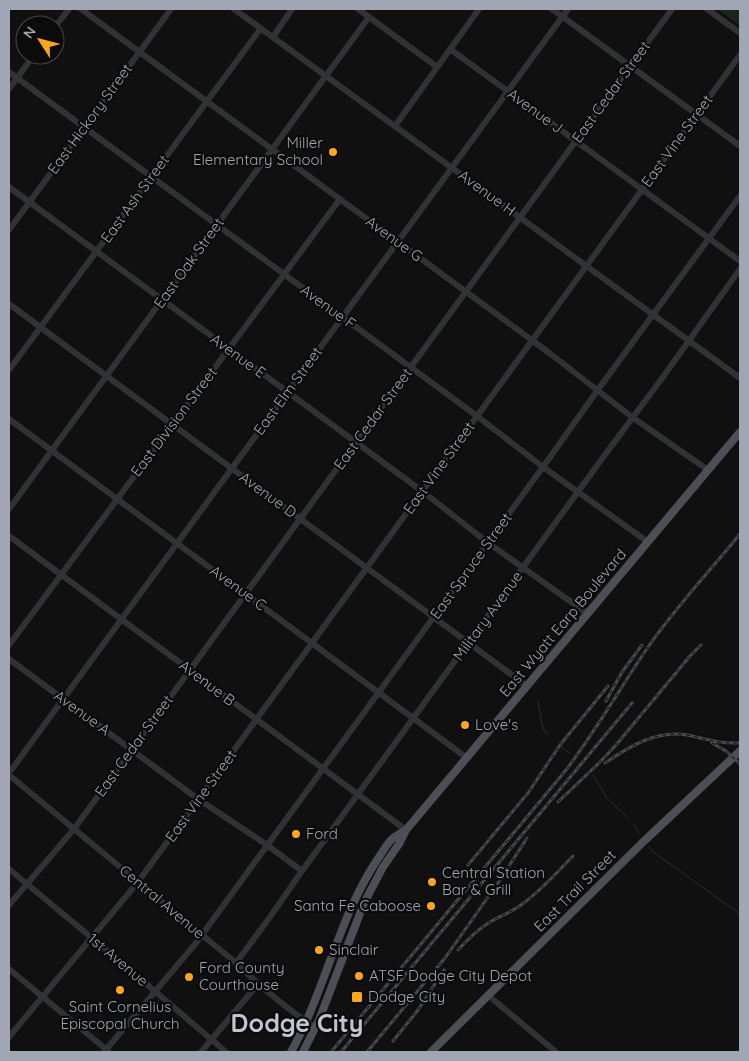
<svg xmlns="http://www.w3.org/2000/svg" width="749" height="1061" font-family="Quicksand,sans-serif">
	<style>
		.green { fill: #1c241c }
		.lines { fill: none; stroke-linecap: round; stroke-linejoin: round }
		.stream { stroke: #262f35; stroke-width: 1 }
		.minor { stroke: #303236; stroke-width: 6 }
		.major { stroke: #4c4f55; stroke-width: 8 }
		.rail-casing { stroke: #474a4f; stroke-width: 3 }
		.rail { stroke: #0b0b0c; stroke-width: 1; stroke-dasharray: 4; stroke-linecap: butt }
		.poi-dot { fill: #fba71e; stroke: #0b0b0c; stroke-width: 2 }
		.labels { text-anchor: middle; stroke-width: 4.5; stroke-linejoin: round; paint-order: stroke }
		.street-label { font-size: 15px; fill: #a0a6b3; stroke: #0b0b0c }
		.poi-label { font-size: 15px; fill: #a0a6b3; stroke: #0b0b0c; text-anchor: start }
		.town-label { font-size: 25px; font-weight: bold; fill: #c1c5cf; stroke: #0b0b0c }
	</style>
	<rect width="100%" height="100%" fill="#101011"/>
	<path class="green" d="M717,9H740V26Z"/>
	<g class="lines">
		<path class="stream" d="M538,701L543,729L548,735
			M561,747L570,753
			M593,775L607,798L628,818
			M633,824L639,833
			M649,847L652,851L740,914"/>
		<path class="minor" d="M81,9L548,352L632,417L708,470
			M234,9L740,378
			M358,9L437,67
			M552,9L740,146
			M707,9L740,33
			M55,27L69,9
			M273,37L292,9
			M450,49L740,261
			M9,72L477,416L543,467L648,542
			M9,89L34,55
			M395,126L479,9
			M9,187L422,491L487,542L588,614
			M9,230L171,9
			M9,304L527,686
			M9,370L261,28
			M9,419L467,758
			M9,509L369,17
			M9,536L406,830
			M9,645L340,199
			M9,659L198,799L267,845L302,871
			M9,773L568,9
			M9,775L236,963C261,987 287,1009 316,1028
			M9,869L116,958L226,1052
			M9,905L74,829L672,9
			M236,963L270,917L302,871L604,456L663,377L740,269
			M9,969L108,1051
			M489,996L556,1052
			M9,1037L138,882L740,55
			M104,1052L196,943L543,467L597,391L740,196
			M201,1052L258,984"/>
		<path class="major" d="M291,1052C325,991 338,919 377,860C382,853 387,843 393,838C397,835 402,833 406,830
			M303,1052L319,1020L364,903L383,867L399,844L406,830L740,432
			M431,1052L642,843L740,751"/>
		<defs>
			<path id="rail" d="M606,701L622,672L642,645
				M712,743L726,751L740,764
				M605,763C630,746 656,730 687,735C705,739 722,744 740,743
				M558,802L599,763L616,745L690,656L701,645
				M468,865L528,793L560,745L608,686
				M458,950C468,939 478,929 490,922C500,916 512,912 521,905C540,892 556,873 573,856
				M393,1041L418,1010L444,970
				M331,1052L566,770C595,732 619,690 646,650C674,609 709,572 740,534
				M341,1052L632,703
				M367,1052L445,958L498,883L527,838"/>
		</defs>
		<use href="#rail" class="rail-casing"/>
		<use href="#rail" class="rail"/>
	</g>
	<g class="poi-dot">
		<circle cx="333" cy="152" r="5"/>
		<circle cx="465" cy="725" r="5"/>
		<circle cx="296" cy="834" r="5"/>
		<circle cx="432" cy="882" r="5"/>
		<circle cx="431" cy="906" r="5"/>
		<circle cx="319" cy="950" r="5"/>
		<circle cx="359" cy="976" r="5"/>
		<circle cx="189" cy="977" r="5"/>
		<circle cx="120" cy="990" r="5"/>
		<rect x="351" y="991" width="12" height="12" rx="2.5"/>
	</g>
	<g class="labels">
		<g class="street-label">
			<text transform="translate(611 92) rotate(-54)" y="5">East Cedar Street</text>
			<text transform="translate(535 111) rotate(36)" y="5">Avenue J</text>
			<text transform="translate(90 119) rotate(-54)" y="5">East Hickory Street</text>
			<text transform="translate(677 141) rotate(-54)" y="5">East Vine Street</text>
			<text transform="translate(487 193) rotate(36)" y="5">Avenue H</text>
			<text transform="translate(135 199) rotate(-54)" y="5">East Ash Street</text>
			<text transform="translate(394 239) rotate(36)" y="5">Avenue G</text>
			<text transform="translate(189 263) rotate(-54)" y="5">East Oak Street</text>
			<text transform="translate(328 307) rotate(36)" y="5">Avenue F</text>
			<text transform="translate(238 356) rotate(36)" y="5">Avenue E</text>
			<text transform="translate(288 391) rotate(-54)" y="5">East Elm Street</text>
			<text transform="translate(373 419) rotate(-54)" y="5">East Cedar Street</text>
			<text transform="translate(174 422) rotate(-53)" y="5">East Division Street</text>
			<text transform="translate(439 468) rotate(-54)" y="5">East Vine Street</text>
			<text transform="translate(268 495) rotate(36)" y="5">Avenue D</text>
			<text transform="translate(471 566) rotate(-54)" y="5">East Spruce Street</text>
			<text transform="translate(238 588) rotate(36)" y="5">Avenue C</text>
			<text transform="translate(488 616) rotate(-54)" y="5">Military Avenue</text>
			<text transform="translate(563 623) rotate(-50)" y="5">East Wyatt Earp Boulevard</text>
			<text transform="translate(207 683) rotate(37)" y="5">Avenue B</text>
			<text transform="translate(82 713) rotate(36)" y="5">Avenue A</text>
			<text transform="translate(134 746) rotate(-54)" y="5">East Cedar Street</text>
			<text transform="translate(201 796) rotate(-54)" y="5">East Vine Street</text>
			<text transform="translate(575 891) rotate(-45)" y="5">East Trail Street</text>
			<text transform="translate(162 902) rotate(40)" y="5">Central Avenue</text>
			<text transform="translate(118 960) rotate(40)" y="5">1st Avenue</text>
		</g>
		<g class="poi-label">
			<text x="323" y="148" text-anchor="end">Miller<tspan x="323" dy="17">Elementary School</tspan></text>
			<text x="475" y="730">Love's</text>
			<text x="306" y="839">Ford</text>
			<text x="442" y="878">Central Station<tspan x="442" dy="17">Bar &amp; Grill</tspan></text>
			<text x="421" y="911" text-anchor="end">Santa Fe Caboose</text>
			<text x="329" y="955">Sinclair</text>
			<text x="199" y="973">Ford County<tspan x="199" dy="17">Courthouse</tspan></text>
			<text x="369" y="981">ATSF Dodge City Depot</text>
			<text x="368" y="1002">Dodge City</text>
			<text x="120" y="1012" text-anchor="middle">Saint Cornelius<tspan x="120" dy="17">Episcopal Church</tspan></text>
		</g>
		<g class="town-label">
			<text x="297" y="1032">Dodge City</text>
		</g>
	</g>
	<rect width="749" height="1061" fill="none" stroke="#a0a6b3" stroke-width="20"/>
	<g transform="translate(40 40) rotate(306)"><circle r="24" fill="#0b0b0c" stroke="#47494f"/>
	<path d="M0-4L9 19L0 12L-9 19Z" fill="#fba71e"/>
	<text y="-8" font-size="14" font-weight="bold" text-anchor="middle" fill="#a0a6b3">N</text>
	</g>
</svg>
